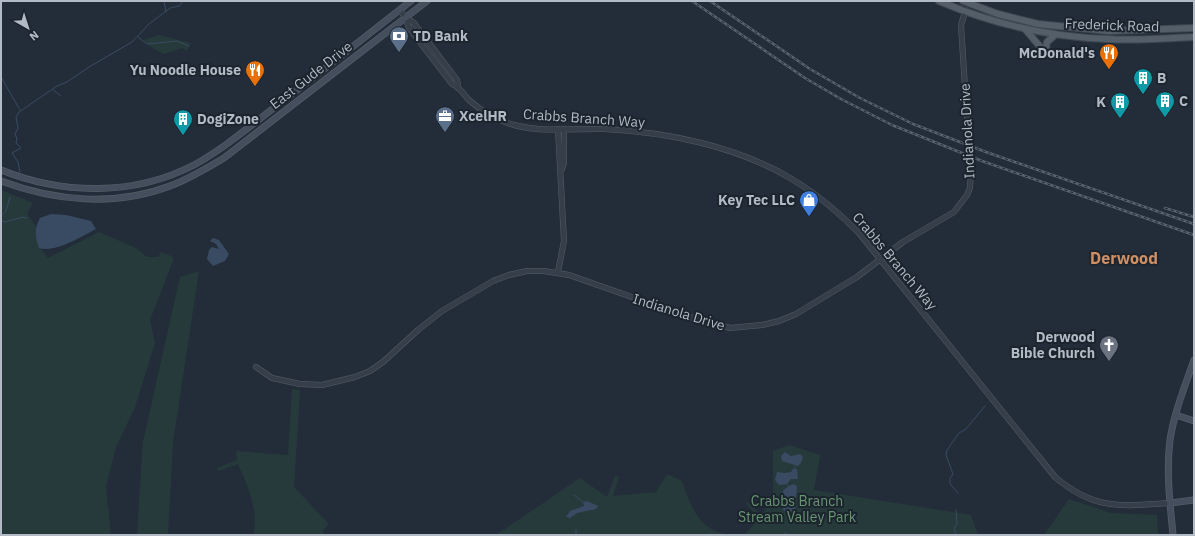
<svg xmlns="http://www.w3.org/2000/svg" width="1195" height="536" font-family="'IBM Plex Sans',sans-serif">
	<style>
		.green { fill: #263a3b }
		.water { fill: #394b62 }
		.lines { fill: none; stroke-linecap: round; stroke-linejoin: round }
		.stream { stroke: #394b62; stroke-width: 1 }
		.tertiary-casing { stroke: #545d67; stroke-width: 6 }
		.secondary-casing { stroke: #545d67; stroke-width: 7 }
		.primary-casing { stroke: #3f4852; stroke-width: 8 }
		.tertiary { stroke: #363f49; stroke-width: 5 }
		.secondary { stroke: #444e5c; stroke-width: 5.5 }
		.primary { stroke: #545e69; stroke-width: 6 }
		.rail-casing { stroke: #586370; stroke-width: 2.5 }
		.rail { stroke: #1c242e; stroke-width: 1; stroke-dasharray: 3; stroke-linecap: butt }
		.tertiary-bridge-casing { stroke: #545d67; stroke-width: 6; stroke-linecap: butt }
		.tertiary-bridge { stroke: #363f49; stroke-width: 5 }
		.labels { text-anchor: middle; stroke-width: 4; stroke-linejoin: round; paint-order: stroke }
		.street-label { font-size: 14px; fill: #b1bac5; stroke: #1c242e }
		.poi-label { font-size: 14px; font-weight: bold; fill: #b1bac5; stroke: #1c242e; text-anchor: start }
		.park-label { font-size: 14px; fill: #699572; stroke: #1c242e }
		.quarter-label { font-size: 16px; font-weight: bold; fill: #cf8f63; stroke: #1c242e }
	</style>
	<rect width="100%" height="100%" fill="#232d39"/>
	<path class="green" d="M159,35L191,43L187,51L182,48L164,54L149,46L144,40Z
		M1,190L33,203L27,214L36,226C35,240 39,247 48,258L99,232L136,248L147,257H158L161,252L169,255L174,258L150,320L155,343L135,407L116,447L106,486L111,535H1Z
		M199,271L173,442L168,535H137L143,442L180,277Z
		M292,389L300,390L294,487L329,524L323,530L324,535H254C258,511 249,488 238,464L218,471L217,468L237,460L236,451L288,455Z
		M789,445L820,455L814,490L971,515L978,535H745L759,518L746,504L748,502L761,515L773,500V451Z
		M667,474L682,481C691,508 700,533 733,535H496L580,478L607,497L615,476L619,477L613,496L656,492Z
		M1069,499L1111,513L1157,515L1158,535H1044Z"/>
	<path class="water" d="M51,214L66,215L91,221L96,229C81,237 55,253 39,248C35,236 34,229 40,218Z
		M213,238L219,240L229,254L225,261L213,266L207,259L209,250L212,247L219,249L216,244L210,241Z
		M785,452L791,456L800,454L803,457L801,463L798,466L782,461L781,456Z
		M793,469H797L798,479H791L787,484L779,485L775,480L777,472L785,473L791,472Z
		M793,484L797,486L795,511L791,513L784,511L782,507L783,490Z
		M587,501L598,506L596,509L577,513L570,518L566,517L570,511L584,506L583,502Z"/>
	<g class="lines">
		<path class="stream" d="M164,1L166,12
			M138,37L147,44L177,41L189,46
			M1,77L20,110
			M53,90L61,96
			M20,172L18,162L12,153L21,148L16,143L17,139L15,134L18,128L16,117L19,112L57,86L67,82L89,67L132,42L149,24L170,8L179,6L183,1
			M1,216L6,211L10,197
			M1,217L2,221L5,222L23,217L26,218
			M794,469L795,466
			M787,484L789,487
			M958,493L950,484V478L953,474L946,455L947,450L959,433L966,429L985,406
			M574,495L583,502
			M576,535V529
			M784,535L785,533
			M956,535L954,528L957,524L956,510"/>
		<defs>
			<path id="tertiary" d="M964,1L965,12L961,25L968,134
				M400,10L405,17L414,23L457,80L458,86
				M405,17L409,28L452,84C460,87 463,94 469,100C482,112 497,120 514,125C543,133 575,128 604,129C666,132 736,146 790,178C816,193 838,212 859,233L1055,477C1095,511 1122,506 1170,503
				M562,169L564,163V129
				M558,272L564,241L558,129
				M256,367L272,378L300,384L322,385L355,377L370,371L383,362L418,330L442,311L493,281L509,275L527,271H544L569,275L686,316L730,328L762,325L779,321L796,314L857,277L903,242L954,212L967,195L970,188L971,170"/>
			<path id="secondary" d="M1,170C63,195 134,196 194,165C223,149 249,127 275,107C321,72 366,36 411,1
				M1,181C54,201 115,207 170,186C189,179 207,168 224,158L427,1
				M1176,415L1194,421
				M1170,503L1194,500
				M1173,535C1170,503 1166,472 1170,440C1174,413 1185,386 1194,360"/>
			<path id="primary" d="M939,1C993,24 1050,37 1108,39C1137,41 1166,38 1194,37
				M963,1L998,14L1038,24L1109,31L1194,28
				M1025,29L1043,50L1050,55
				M1049,54L1046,47L1047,42L1055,35"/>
		</defs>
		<use href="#tertiary" class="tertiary-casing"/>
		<use href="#secondary" class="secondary-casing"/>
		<use href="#primary" class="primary-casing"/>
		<use href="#tertiary" class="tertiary"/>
		<use href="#secondary" class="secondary"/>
		<use href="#primary" class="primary"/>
		<defs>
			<path id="rail" d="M692,1L805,78L841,99L892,125L982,161L1194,235
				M710,1L810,69L860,98L913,124L986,152L1194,224
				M1165,208L1194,217"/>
		</defs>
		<use href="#rail" class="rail-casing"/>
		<use href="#rail" class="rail"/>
		<defs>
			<path id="tertiary-bridge" d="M968,134L971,170"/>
		</defs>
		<use href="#tertiary-bridge" class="tertiary-bridge-casing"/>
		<use href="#tertiary-bridge" class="tertiary-bridge"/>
	</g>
	<defs>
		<symbol id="bank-pin" viewBox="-11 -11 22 30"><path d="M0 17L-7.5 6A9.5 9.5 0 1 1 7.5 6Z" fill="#5c6f8a" stroke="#1c242e"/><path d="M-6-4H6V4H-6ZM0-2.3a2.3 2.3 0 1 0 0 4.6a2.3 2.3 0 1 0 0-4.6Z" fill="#fff"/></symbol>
		<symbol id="restaurant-pin" viewBox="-11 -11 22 30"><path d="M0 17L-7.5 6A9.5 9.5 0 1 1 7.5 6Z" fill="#e8710a" stroke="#1c242e"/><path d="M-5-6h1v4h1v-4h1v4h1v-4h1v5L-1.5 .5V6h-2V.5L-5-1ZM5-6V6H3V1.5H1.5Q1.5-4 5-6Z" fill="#fff"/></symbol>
		<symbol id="building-pin" viewBox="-11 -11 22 30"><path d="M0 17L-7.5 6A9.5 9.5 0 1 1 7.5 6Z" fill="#0f9aa8" stroke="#1c242e"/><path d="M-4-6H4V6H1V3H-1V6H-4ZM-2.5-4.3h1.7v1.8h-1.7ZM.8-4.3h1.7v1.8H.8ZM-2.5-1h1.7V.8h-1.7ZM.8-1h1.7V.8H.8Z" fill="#fff"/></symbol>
		<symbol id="office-pin" viewBox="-11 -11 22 30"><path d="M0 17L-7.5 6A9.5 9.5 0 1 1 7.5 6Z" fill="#5c6f8a" stroke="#1c242e"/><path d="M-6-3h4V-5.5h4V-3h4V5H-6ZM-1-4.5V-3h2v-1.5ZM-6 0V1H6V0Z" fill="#fff"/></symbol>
		<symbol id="shop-pin" viewBox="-11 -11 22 30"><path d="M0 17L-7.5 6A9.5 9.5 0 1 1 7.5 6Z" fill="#3f7fe0" stroke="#1c242e"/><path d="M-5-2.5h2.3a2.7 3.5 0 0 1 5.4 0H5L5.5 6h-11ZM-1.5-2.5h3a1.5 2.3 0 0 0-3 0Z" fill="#fff"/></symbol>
		<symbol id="church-pin" viewBox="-11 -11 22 30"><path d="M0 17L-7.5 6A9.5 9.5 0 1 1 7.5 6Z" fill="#6b7280" stroke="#1c242e"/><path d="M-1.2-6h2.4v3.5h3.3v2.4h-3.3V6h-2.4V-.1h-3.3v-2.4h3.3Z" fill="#fff"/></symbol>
	</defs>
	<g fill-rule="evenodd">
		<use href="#bank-pin" x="388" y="25" width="22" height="30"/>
		<use href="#restaurant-pin" x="1098" y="42" width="22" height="30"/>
		<use href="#restaurant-pin" x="244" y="59" width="22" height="30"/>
		<use href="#building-pin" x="1132" y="67" width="22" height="30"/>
		<use href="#building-pin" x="1154" y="90" width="22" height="30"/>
		<use href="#building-pin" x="1109" y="91" width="22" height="30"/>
		<use href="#office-pin" x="434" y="105" width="22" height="30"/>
		<use href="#building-pin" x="172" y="108" width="22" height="30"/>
		<use href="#shop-pin" x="798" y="189" width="22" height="30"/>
		<use href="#church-pin" x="1098" y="334" width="22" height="30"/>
	</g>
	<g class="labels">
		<g class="street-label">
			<text transform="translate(1112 25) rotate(2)" y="5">Frederick Road</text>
			<text transform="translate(311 75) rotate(-38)" y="5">East Gude Drive</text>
			<text transform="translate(584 118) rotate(4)" y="5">Crabbs Branch Way</text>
			<text transform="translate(967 131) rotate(-93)" y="5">Indianola Drive</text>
			<text transform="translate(895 261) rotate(50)" y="5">Crabbs Branch Way</text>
			<text transform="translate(679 312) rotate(17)" y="5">Indianola Drive</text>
		</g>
		<g class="poi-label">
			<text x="413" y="41">TD Bank</text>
			<text x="1095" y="58" text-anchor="end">McDonald's</text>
			<text x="241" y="75" text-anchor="end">Yu Noodle House</text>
			<text x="1157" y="83">B</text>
			<text x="1179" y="106">C</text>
			<text x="1106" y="107" text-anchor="end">K</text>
			<text x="459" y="121">XcelHR</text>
			<text x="197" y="124">DogiZone</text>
			<text x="795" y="205" text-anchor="end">Key Tec LLC</text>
			<text x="1095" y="342" text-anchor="end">Derwood<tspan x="1095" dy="16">Bible Church</tspan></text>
		</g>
		<g class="park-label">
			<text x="797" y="506">Crabbs Branch<tspan x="797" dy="16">Stream Valley Park</tspan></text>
		</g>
		<g class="quarter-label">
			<text x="1124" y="264">Derwood</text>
		</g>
	</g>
	<rect width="1195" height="536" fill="none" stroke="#b1bac5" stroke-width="4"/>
	<g transform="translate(28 28) rotate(141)" stroke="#1c242e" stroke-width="3" paint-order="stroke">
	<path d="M0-3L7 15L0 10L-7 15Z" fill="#b1bac5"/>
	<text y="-6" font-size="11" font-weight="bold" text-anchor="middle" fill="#b1bac5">N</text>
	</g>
</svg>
